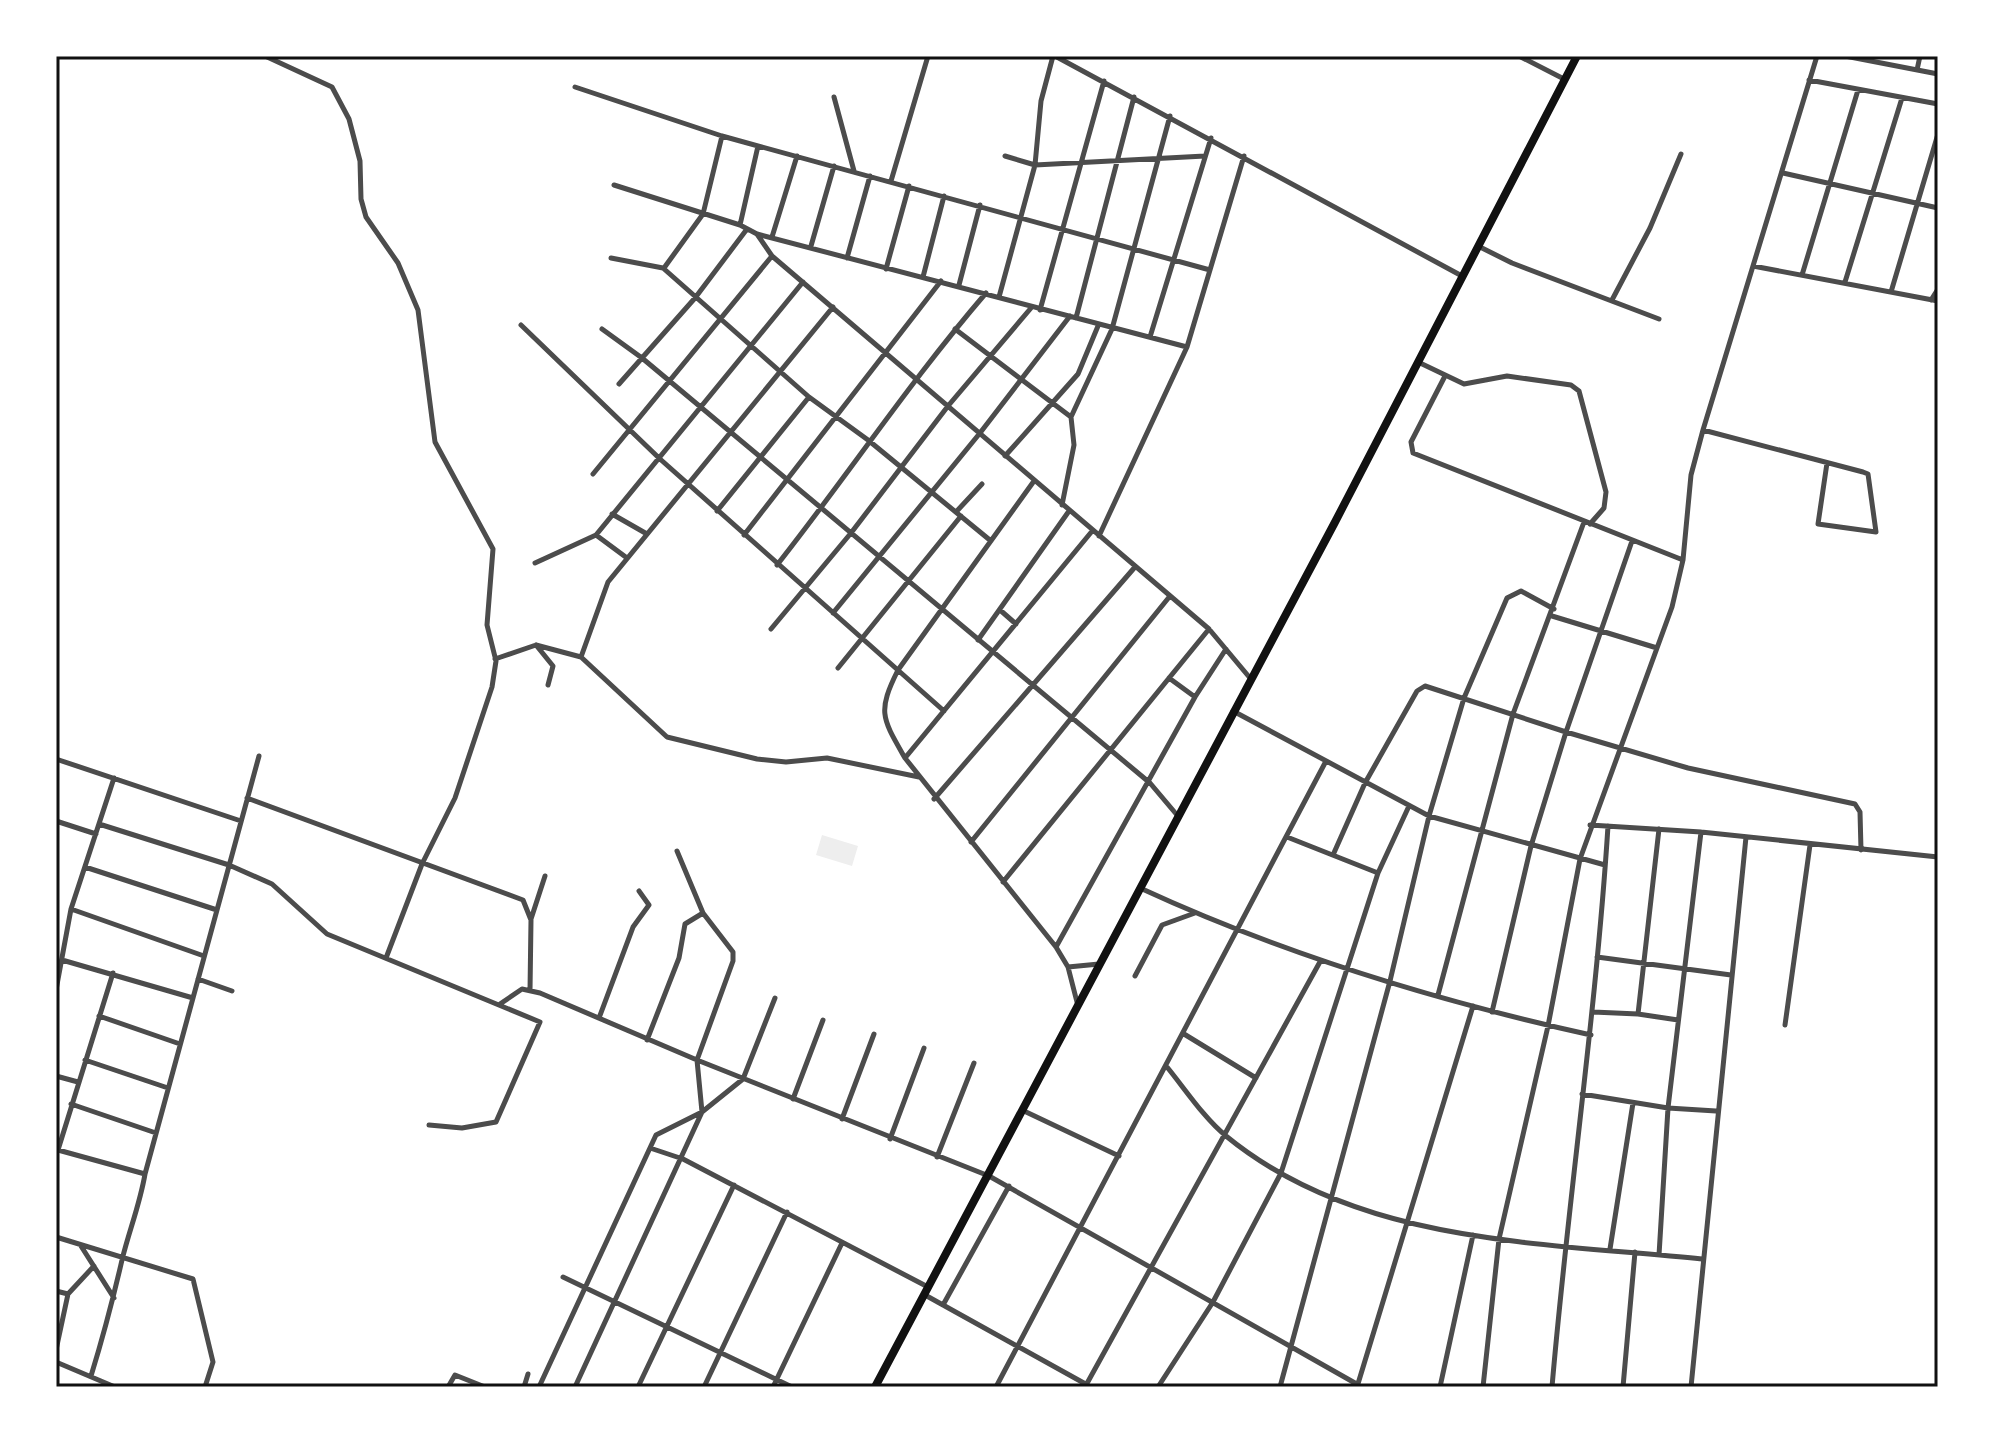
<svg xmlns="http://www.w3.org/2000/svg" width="1994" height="1443" font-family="Figtree,sans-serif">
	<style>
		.green { fill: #eee }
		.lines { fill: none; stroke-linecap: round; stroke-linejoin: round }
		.minor { stroke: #4c4c4c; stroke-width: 5 }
		.trunk { stroke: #111; stroke-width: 8 }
		.neatline { fill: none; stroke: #111; stroke-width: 3 }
	</style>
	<rect width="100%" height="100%" fill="#fff"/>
	<path class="green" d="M822,835L858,846L852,866L816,855Z"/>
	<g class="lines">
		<path class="minor" d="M265,56L332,87L349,119L360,161L361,199L366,217L398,263L418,310L435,442L493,549L487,625L496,661L492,687L455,798L422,864L386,958
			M1055,56L1462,276
			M1519,56L1564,79
			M1845,56L1938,74
			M1917,70L1920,56
			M1809,80L1938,104
			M575,87L722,136L1210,270
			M834,97L854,171
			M1005,156L1035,165L1205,156
			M1783,173L1938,208
			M891,181L928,56
			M614,185L740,225L757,234L1187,347
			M740,225L758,146
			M757,234L772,256L1209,629L1250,678
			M772,237L797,156
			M811,246L834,166
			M1480,247L1512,263L1659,319
			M611,258L663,268L809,397L868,440L991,541
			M847,258L870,176
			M1753,266L1938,301
			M664,268L703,214L722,136
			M886,269L909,186
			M1802,275L1858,90
			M923,277L944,196
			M1845,282L1902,98
			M959,285L980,205
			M1891,292L1938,134
			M999,297L1035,165L1041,101L1053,56
			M1612,300L1650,228L1681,154
			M1931,300L1938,289
			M1040,310L1104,81
			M1076,318L1134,97
			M521,325L660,459L944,711
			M602,329L642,358L1150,783L1177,815
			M955,329L1071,417
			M1150,337L1211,138
			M1418,362L1464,384L1507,376L1571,385L1579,391L1606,492L1604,508L1590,524
			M1445,376L1411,442L1413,453L1683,560
			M619,384L695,298L747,229
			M1703,430L1863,472L1868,474L1876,532L1818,524L1827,463
			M1005,456L1078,374L1098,326
			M593,474L772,256
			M1034,481L898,670C877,712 882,718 905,758L1056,947L1068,967L1078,1006
			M1062,505L1074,445L1071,417L1112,329L1170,116
			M717,511L809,397
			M956,512L982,484
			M612,514L647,534
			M596,535L627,558
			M744,535L941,281
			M1099,536L1187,347L1244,156
			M535,563L596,535L803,282
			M777,565C848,475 911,380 986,293
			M1000,610L1016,624
			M833,613L980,433L1070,316
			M1552,616L1657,648
			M771,629L851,533L948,406L1031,308
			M978,640L1069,511
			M536,645L553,666L548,685
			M581,657L667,737L757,759L786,762L827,758L919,777
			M495,659L536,645L581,657L608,582L833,307
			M838,668L961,516
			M1169,678L1195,697
			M1233,711L1429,816L1605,865
			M905,758L1093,530
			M56,759L241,821
			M247,798L523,900L531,920L530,991
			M934,799L1135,567
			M56,821L96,834
			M99,824L229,865L272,884L327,934L540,1022L496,1122L462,1128L429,1125
			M1590,825L1701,832L1938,857
			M1287,837L1378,873
			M971,842L1170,596
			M1333,855L1365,783L1417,691L1425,686L1566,732L1688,768L1855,804L1860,812L1861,850
			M85,867L217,910
			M1003,882L1209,629
			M1140,888C1283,954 1437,1001 1591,1035
			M71,909L204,956
			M531,919L545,876
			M1056,947L1195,697L1226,649
			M1597,957L1731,975
			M62,960L193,998
			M1068,967L1099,964
			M113,973L58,1150L145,1174
			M1135,976L1162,925L1195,913
			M198,979L232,991
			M56,990L71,909L114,778
			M1438,995L1513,714L1584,522
			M500,1004L522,989L540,993L697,1060L989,1176L1362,1387
			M1492,1012L1531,846L1566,732L1632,541
			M1593,1012L1638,1014L1659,829
			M1638,1014L1678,1020
			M99,1016L180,1044
			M599,1018L633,927L649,905L639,891
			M1785,1025L1810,845
			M1184,1034L1256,1078
			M647,1040L679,958L685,924L703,913
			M85,1060L168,1088
			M1167,1067C1185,1089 1204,1118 1226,1136C1359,1245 1540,1242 1702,1259
			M56,1076L78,1082
			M1582,1094L1668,1108L1716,1111
			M793,1099L823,1020
			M71,1104L156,1133
			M1024,1111L1119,1156
			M842,1119L874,1034
			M890,1139L924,1048
			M650,1148L683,1159L928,1287
			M937,1157L974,1063
			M56,1237L193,1279L213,1362L205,1387
			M81,1246L114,1298
			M1610,1249L1633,1103
			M1659,1255L1668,1108L1701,832
			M563,1277L792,1387
			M56,1291L68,1294
			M925,1295L1091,1387
			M943,1305L1009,1186
			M56,1350L68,1294L94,1266
			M56,1362L115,1387
			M91,1376C103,1337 113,1299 122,1260C129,1231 140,1204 145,1174L259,756
			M448,1387L455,1375L485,1387
			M524,1387L528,1374
			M539,1387L656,1135L702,1112L743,1079L775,998
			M575,1387L702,1112L697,1060L733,961V952L703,913L677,851
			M638,1387L734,1185
			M704,1387L787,1212
			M773,1387L842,1243
			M996,1387L1326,761
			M1085,1387L1321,960
			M1158,1387L1213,1302L1281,1173L1378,873L1409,806
			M1280,1387L1390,981L1429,816L1464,698L1507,598L1521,591L1554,609
			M1357,1387L1473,1006
			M1440,1387L1473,1235
			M1483,1387L1499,1239L1548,1026L1580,859L1672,607L1683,560L1691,475L1703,430L1817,56
			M1552,1387C1568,1200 1596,1014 1608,826
			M1623,1387L1635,1252
			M1691,1387L1746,837"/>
		<path class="trunk" d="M875,1387L1334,524L1577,56"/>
	</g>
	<rect width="1994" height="1443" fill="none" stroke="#ffffff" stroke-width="116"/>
	<rect x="58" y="58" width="1878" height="1327" class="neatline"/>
</svg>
